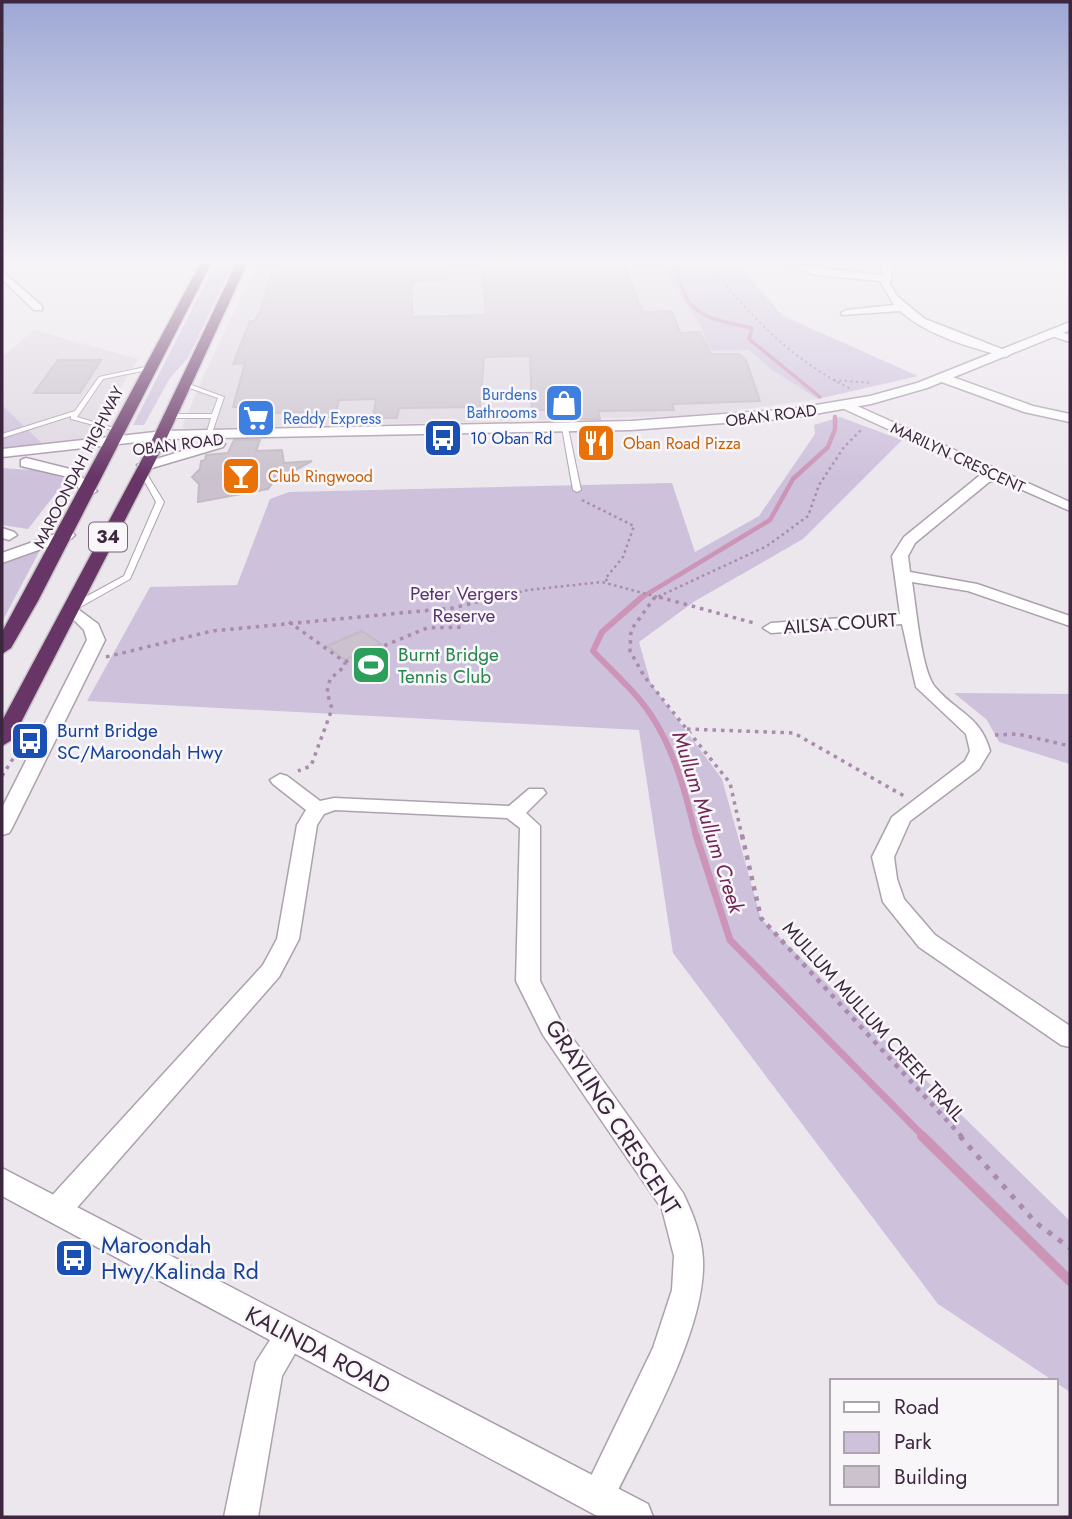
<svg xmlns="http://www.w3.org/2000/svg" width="1072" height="1519" font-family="Jost,sans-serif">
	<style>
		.built { fill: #dfd7e1 }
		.green { fill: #cec1dc }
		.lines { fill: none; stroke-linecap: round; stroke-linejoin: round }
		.stream-far4 { stroke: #cc94b7; stroke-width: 3.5 }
		.stream-far3 { stroke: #cc94b7; stroke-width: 4.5 }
		.stream-far2 { stroke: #cc94b7; stroke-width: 6 }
		.stream-far1 { stroke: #cc94b7; stroke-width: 7 }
		.stream { stroke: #cc94b7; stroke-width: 10 }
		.building { fill: #cbc2ce; stroke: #c4b9c6; stroke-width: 2 }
		.lane-casing { stroke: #ada1ae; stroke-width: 2 }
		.street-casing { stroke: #ada1ae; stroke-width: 3 }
		.secondary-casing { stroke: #aa9aad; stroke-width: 3 }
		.highway-casing { stroke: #c8c3c9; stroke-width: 3 }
		.path-far4 { stroke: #aa8aad; stroke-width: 2; stroke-dasharray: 2 3.5; stroke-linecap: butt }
		.path-far3 { stroke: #aa8aad; stroke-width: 2.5; stroke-dasharray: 2.5 3.5; stroke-linecap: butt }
		.path-far2 { stroke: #aa8aad; stroke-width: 3.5; stroke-dasharray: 3.5 5; stroke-linecap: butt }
		.path-far1 { stroke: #aa8aad; stroke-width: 4.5; stroke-dasharray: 4.5 6; stroke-linecap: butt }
		.path { stroke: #aa8aad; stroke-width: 5; stroke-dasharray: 5 8; stroke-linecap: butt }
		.lane { fill: #fff; fill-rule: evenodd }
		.street { fill: #fff; fill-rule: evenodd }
		.secondary { fill: #fff; fill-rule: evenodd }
		.highway { fill: #673566; fill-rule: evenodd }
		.labels { text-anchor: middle; stroke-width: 5; stroke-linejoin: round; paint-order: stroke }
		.far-shop-label { font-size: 16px; fill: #366cbe; stroke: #f9f6fa; text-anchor: end }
		.far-street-label { font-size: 16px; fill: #3c273e; stroke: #f9f6fa }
		.far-transit-label { font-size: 16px; fill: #164399; stroke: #f9f6fa; text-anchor: start }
		.far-food-label { font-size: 16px; fill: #c56008; stroke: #f9f6fa; text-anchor: start }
		.shield { fill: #f9f6fa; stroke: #756576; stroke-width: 2 }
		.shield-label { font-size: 18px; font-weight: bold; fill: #3c273e }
		.park-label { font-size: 19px; fill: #593570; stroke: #f9f6fa }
		.street-label { font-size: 19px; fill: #3c273e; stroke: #f9f6fa }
		.leisure-label { font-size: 19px; fill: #27864d; stroke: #f9f6fa; text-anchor: start }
		.transit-label { font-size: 19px; fill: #164399; stroke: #f9f6fa; text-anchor: start }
		.water-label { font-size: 21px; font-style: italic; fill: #742656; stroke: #f9f6fa }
		.near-street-label { font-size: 23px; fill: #3c273e; stroke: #f9f6fa }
		.near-transit-label { font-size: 23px; fill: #164399; stroke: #f9f6fa; text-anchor: start }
	</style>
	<rect width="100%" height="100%" fill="#ece6ed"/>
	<path class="built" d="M257,264H659L701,327L709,351L749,350L772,370L818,399L694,416L187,429L182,427L200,384Z
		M34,330L138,359L89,439L45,446L2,405V357Z"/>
	<path class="green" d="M215,264H233L188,358L170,378L144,425H133Z
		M660,264H737L783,316L918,376L818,399L772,370L749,350L709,351L701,327Z
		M2,405L45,446L2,448Z
		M840,417L902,440L803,539L695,601L639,642L651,684L722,779L761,919L1070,1221V1392L938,1304L673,953L639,730L87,701L150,587L237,585L270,499L289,492L672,483L695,552L759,516L815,434L814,425Z
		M2,468L46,471L63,478V484L28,529L2,525Z
		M36,550H40L2,622V564Z
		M954,693L1070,694V764L999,742L987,720Z"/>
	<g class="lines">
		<path class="stream-far4" d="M674,264C679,274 680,285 685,295C697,321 728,322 752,328L749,339L820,397"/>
		<path class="stream-far3" d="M639,599L770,520L793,479L828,447L835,429V417"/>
		<path class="stream-far2" d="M642,597L602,632L593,651C613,672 635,691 651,715C675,751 686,795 696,836"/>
		<path class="stream-far1" d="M696,835L730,940L924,1137"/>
		<path class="stream" d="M922,1136L1070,1281"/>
	</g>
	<path class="building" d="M308,264H446V280L412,281V317L486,315L482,268L625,266L642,312L671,311L681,333L700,332L710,354H739L746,360L760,401L672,404L674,410L598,411L600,419H580L578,410H532L530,356L484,357L480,407L399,408L397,418H373L376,399L339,400L335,417H307L308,412L271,413L266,426L239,427L248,407H233L245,363L233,364L250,321H254L261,309L272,273L307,272Z
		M58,360H101L80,393H34Z
		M605,433L611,452L590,453L586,449L583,434Z
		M234,440H260L256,451L282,450L284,463L312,461L273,482L268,489L198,502L199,484L192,477L200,469L201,461L205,460L206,455L228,453Z
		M362,631L381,644L345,660L327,646Z"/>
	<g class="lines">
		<defs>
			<path id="lane" d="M150,366L152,367V369L103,379L77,417L120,430V432L71,419V416L2,438V434L75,411L99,377Z
				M186,383L224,397L211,436L206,435L211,418H170L167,416L170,414H212L218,398L184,386L183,385Z
				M565,426L568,428L581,490L577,492L573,490L562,428Z
				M142,469L145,471L164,502L130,579L75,610H69L68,608L69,606L124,576L156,502L139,471Z"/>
			<path id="street" d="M786,264L881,275L883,264H893L890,284L898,297L925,319L1012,353L1006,357C970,347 928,336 900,311L842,315L841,313L846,310L894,305L880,281L816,275Z
				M2,271L42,306V310H34L2,279Z
				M1053,330L1070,335V342L1049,335V331Z
				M939,375H947L1033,406L1070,414V422L1024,412L939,381Z
				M846,401L1070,502V511L998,479L989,482L915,543L908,556L910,572L977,584L1070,616V626L968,591L912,582C916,605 921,670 935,687C957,713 980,715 990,751L979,769L910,821L894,857L897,879L904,899L935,935L1070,1026V1047L1061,1045L919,947L883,902L872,857L892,817L965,761L970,751L966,734L916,687L902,624L771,633L763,628L771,623L900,614L892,556L904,537L979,476L986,474L842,408L840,405Z
				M2,528L14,532L17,535L9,540L2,538Z
				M67,530L75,535L72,538L2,563V553Z
				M71,604L98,624L105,640L12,828L9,833L2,835V808L87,640L84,630L63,609Z
				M280,774L287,776L320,801L334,798L509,806L529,789H543L546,793L526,813L540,826V981L561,1022L683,1193C693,1214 702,1236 703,1260C706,1333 640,1442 609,1509L597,1513L585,1509L581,1497L653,1348L672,1290L674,1256L662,1209L543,1035L516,981L520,828L507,818L335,810L324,814L317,825L299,939L279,977L67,1219L57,1222L47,1219L43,1210L47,1201L263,965L277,939L297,825L306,810L273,784L270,780Z
				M290,1322L301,1326L305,1336L282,1376L258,1517H224L256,1362L279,1326Z"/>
			<path id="secondary" d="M1070,322V330L927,388L871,404L792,418L631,430L164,439L2,457V449L164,431L631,421L792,409L870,396L917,383Z
				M218,440L225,444L223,447L145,470L137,465Z
				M26,458L74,470L97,491L89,496L64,476L21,466V460Z
				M2,1168L648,1504L653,1517H599L2,1196Z"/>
			<path id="highway" d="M200,264H211L38,601L11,648L2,654V632Z
				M236,264H247L163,446L12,740L2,746V721L149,446Z"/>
		</defs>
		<use href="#lane" class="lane-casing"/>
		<use href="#street" class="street-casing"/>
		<use href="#secondary" class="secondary-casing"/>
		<use href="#highway" class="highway-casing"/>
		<path class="path-far4" d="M709,264C749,316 792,360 851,389
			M834,380L872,383"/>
		<path class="path-far3" d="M582,500L634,526L623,557L605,579L609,582
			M490,599L528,590L602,582L665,599
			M653,599L767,546L808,516L819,485L844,447L862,429"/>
		<path class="path-far2" d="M655,597L631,630L630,651L644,676L730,783L742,836
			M659,597L754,623
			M289,622L345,662V666L330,679L327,692L332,709L311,766L298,771
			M106,657L212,631L453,608L497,597
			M345,662L427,628L463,627
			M687,729L794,733L904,796
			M995,735L1018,734L1070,746
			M2,776L16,754"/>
		<path class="path-far1" d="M742,835L761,918L962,1137"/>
		<path class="path" d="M960,1136L1035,1222L1070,1248"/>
		<use href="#lane" class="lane"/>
		<use href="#street" class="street"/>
		<use href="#secondary" class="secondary"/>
		<use href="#highway" class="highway"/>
	</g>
	<linearGradient id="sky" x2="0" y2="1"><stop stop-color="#9da7d4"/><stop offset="0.55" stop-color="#f6f4f7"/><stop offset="1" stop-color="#f6f4f7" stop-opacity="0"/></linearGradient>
	<rect width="1072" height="477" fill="url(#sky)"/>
	<defs>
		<symbol id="shop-square" viewBox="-11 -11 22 22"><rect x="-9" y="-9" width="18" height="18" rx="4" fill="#3f7fe0" stroke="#f9f6fa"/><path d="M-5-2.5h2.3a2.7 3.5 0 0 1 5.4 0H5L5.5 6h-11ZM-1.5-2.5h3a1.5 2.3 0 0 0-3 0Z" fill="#fff"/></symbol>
		<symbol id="supermarket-square" viewBox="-11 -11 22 22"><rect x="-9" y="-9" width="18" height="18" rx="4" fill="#3f7fe0" stroke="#f9f6fa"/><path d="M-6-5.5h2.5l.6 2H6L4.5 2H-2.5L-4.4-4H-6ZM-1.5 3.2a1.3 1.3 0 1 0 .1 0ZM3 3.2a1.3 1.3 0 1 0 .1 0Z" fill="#fff"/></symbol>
		<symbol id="bus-square" viewBox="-11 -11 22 22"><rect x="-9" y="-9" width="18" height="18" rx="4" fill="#1a4fb4" stroke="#f9f6fa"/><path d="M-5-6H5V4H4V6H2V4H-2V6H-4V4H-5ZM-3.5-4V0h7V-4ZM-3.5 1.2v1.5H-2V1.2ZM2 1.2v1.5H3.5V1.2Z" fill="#fff"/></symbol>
		<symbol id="restaurant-square" viewBox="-11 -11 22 22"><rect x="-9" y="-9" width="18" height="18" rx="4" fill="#e8710a" stroke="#f9f6fa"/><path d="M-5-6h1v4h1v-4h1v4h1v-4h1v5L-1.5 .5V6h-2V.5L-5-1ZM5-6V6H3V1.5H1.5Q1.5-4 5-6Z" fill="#fff"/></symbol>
		<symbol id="bar-square" viewBox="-11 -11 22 22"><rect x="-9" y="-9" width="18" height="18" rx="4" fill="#e8710a" stroke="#f9f6fa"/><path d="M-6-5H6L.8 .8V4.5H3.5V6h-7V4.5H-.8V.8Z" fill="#fff"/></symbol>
		<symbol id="stadium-square" viewBox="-11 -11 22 22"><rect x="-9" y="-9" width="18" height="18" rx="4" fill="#2e9e5b" stroke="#f9f6fa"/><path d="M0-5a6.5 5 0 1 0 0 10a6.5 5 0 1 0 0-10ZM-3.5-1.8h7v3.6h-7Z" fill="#fff"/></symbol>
	</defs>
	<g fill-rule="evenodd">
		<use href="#shop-square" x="542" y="381" width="44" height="44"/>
		<use href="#supermarket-square" x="234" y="396" width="44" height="44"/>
		<use href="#bus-square" x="421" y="416" width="44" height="44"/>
		<use href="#restaurant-square" x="574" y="421" width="44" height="44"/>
		<use href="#bar-square" x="219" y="454" width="44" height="44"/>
		<use href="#stadium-square" x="349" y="643" width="44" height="44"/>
		<use href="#bus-square" x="8" y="719" width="44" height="44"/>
		<use href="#bus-square" x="52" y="1236" width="44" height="44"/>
	</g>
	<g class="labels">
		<g class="far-shop-label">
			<text x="537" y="400">Burdens<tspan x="537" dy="18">Bathrooms</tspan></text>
			<text x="283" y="424" text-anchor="start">Reddy Express</text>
		</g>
		<g class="far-street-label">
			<text transform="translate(771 415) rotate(-7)" y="6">OBAN ROAD</text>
			<text transform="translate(178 444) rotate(-7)" y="6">OBAN ROAD</text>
			<text transform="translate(958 457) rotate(25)" y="6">MARILYN CRESCENT</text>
			<text transform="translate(78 467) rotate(-63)" y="6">MAROONDAH HIGHWAY</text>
		</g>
		<g class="far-transit-label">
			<text x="470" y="444">10 Oban Rd</text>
		</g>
		<g class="far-food-label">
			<text x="623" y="449">Oban Road Pizza</text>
			<text x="268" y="482">Club Ringwood</text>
		</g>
		<rect class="shield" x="89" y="522.5" width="38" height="29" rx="5"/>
		<g class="shield-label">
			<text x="108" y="543">34</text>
		</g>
		<g class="park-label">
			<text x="464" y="600">Peter Vergers<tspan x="464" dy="22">Reserve</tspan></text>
		</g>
		<g class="street-label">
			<text transform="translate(840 623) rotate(-4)" y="7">AILSA COURT</text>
			<text transform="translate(874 1021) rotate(48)" y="7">MULLUM MULLUM CREEK TRAIL</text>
		</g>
		<g class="leisure-label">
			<text x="398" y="661">Burnt Bridge<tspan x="398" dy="22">Tennis Club</tspan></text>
		</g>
		<g class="transit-label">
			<text x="57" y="737">Burnt Bridge<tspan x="57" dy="22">SC/Maroondah Hwy</tspan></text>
		</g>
		<g class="water-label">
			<text transform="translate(708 822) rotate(72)" y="7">Mullum Mullum Creek</text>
		</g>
		<g class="near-street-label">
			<text transform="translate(613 1117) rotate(57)" y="8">GRAYLING CRESCENT</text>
			<text transform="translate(318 1350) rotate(28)" y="8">KALINDA ROAD</text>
		</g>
		<g class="near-transit-label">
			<text x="101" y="1253">Maroondah<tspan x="101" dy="26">Hwy/Kalinda Rd</tspan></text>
		</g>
	</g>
	<rect width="1072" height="1519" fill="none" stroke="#3c273e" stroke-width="7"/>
	<rect x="830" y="1379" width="228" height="126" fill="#f9f6fa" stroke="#ada3af" stroke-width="2"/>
	<rect x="844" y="1402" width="35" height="10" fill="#ffffff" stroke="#ada3af" stroke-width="2"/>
	<text x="894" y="1414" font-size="21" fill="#3c273e">Road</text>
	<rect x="844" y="1432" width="35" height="21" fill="#cec1dc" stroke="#ada3af" stroke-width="2"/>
	<text x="894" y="1449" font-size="21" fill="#3c273e">Park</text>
	<rect x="844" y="1466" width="35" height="21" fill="#cbc2ce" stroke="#ada3af" stroke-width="2"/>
	<text x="894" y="1484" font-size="21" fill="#3c273e">Building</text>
</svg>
